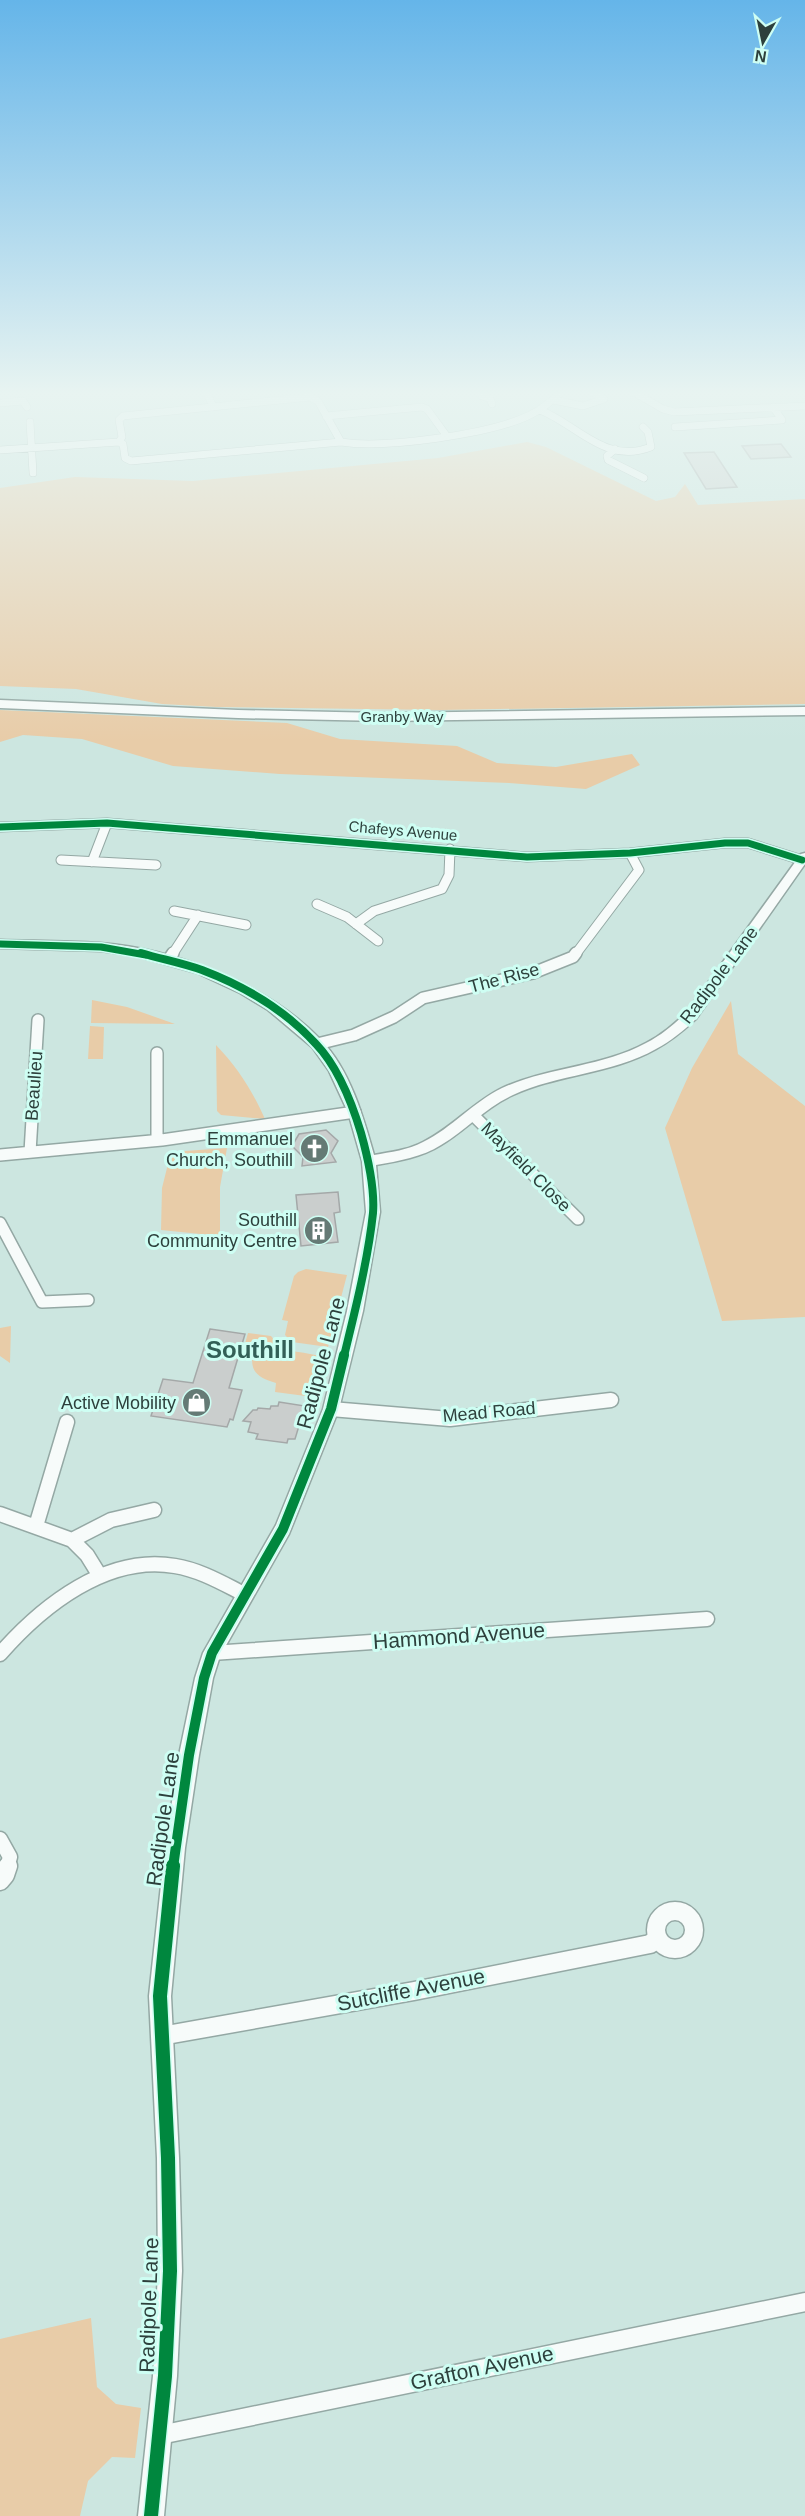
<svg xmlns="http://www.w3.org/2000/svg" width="805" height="2516" font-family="Helvetica,sans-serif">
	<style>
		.green { fill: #e8cca8 }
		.building { fill: #cacecd; stroke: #a4a8a8; stroke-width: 1.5 }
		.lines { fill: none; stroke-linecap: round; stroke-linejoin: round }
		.minor-far4-casing { stroke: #94a8a4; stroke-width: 8 }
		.minor-far3-casing { stroke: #94a8a4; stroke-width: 11 }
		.minor-far2-casing { stroke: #94a8a4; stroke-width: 14 }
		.minor-far1-casing { stroke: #94a8a4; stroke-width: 17 }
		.minor-casing { stroke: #94a8a4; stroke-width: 21 }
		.tertiary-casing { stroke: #94a8a4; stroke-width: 3 }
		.secondary-casing { stroke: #94a8a4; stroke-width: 3 }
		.minor-far4 { stroke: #f7fbfa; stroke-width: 7 }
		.minor-far3 { stroke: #f7fbfa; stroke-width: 9 }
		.minor-far2 { stroke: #f7fbfa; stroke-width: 11 }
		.minor-far1 { stroke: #f7fbfa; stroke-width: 14 }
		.minor { stroke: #f7fbfa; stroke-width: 18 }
		.tertiary { fill: #f7fbfa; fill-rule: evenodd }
		.secondary { fill: #f7fbfa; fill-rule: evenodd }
		.cycleway-far3-casing { stroke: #cefef3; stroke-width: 10 }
		.cycleway-far2-casing { stroke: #cefef3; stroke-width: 12 }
		.cycleway-far1-casing { stroke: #cefef3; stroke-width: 14 }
		.cycleway-casing { stroke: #cefef3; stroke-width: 17 }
		.cycleway-far3 { stroke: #00873e; stroke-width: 7 }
		.cycleway-far2 { stroke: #00873e; stroke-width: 8 }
		.cycleway-far1 { stroke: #00873e; stroke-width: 10 }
		.cycleway { stroke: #00873e; stroke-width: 14 }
		.labels { text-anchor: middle; stroke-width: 6; stroke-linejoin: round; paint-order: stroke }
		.far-street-label { font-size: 15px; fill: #2d403c; stroke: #cefef3 }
		.street-label { font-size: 18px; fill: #2d403c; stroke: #cefef3 }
		.poi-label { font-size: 18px; fill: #2d403c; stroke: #cefef3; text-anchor: end }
		.near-street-label { font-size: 21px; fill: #2d403c; stroke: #cefef3 }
		.district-label { font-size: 24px; font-weight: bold; fill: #335f57; stroke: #cefef3 }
	</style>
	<rect width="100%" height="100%" fill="#cce6e0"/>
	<path class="green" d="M527,442L546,447L656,501L675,497L685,484L698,505L805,499V704L440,710L217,707L162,704L76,689L0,686V488L75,477L193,481L438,458Z
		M0,710L287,723L340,739L457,746L497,763L556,767L632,754L640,765L586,789L509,783L280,774L173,766L82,739L23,735L0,742Z
		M92,1000L127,1007L175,1024L91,1023Z
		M731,1001L738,1054L805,1106V1317L722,1321L665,1128L692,1068Z
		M90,1026L104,1027L103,1059H88Z
		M216,1045C238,1068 252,1090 265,1119L221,1115L217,1111Z
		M227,1148L220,1187V1236L161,1230L162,1188L171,1152Z
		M306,1269L347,1275L328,1347L292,1342L285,1335L288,1321L282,1320L294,1276L298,1272Z
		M11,1326L10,1363L0,1356V1328Z
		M248,1333L271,1336C285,1357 306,1349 327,1359L317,1395L313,1397L275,1392L276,1383C259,1378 249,1372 253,1353L243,1351Z
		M91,2318L97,2387L116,2404L141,2408L135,2458L112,2457L88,2481L80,2516H0V2339Z"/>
	<path class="building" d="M781,444L791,457L751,459L742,446Z
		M714,452L737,487L706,489L684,453Z
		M326,1130L338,1141L331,1153L336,1162L302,1166L303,1157L292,1146L299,1134Z
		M338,1192L340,1212L334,1213L338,1242L301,1246L296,1195Z
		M210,1329L245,1334L229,1388L242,1390L233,1420L230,1419L227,1427L151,1416L163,1379L193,1383Z
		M279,1402L305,1406L295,1439H288L287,1443L256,1439L258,1434L248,1432L251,1422L243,1421L253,1410H257L258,1408L270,1409L271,1406H278Z"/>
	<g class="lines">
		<defs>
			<path id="minor-far4" d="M206,390L213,407
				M479,390L482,396L490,398L492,404
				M630,390L663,409L674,412L805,406
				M553,400L583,406L604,399L590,390
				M0,403L23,401L27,407
				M540,410C578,425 605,465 651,447L648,432L643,427
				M326,416L422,407L427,409L446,435
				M30,422L33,473
				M675,427L782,420L773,407
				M119,442L123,444L125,458L131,461L341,442C384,449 491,434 530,415C543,409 553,400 563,390
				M119,442L122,437L119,420L123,416L310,397L318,401L341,442
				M615,449L607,456L608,460L644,478
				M0,450L119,442"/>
			<path id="minor-far3" d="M0,827L107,823L527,857L630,853L725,843H748L802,860
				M61,860L156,865
				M92,862L107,823
				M317,904L347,917L378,941
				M174,911L246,925
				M356,924L374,911L442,889L449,875L450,849
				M172,955L198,915
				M575,955L639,870L630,853"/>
			<path id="minor-far2" d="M169,959L173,953
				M317,1044L354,1035L394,1017L423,998L533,973L573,957L576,953
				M157,1053V1140
				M473,1115L578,1219
				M30,1152L38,1020
				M0,1155L162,1140L355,1112
				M0,1223L42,1302L88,1300"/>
			<path id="minor-far1" d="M331,1409L450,1419L611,1400
				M0,1514L72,1540L87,1555L100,1576
				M36,1526L67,1422
				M72,1540L111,1520L154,1510
				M212,1653L707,1619
				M0,1654C42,1606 107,1554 175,1566C200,1570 222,1583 244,1594
				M0,1839L10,1857L7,1867"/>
			<path id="minor" d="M0,1881L5,1875L8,1866
				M656 1930a19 19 0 1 1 38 0a19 19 0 1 1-38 0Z
				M161,2036L414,1991L650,1944L658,1938
				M160,2435L805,2302"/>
			<path id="tertiary" d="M805,853V864L696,1019C683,1031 671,1041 656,1049C612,1074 558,1074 513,1095C486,1107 466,1130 441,1145C422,1157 399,1161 376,1165L380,1212L363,1311L339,1409L289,1534L220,1656L213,1678L199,1755L185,1848L171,1996L179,2158L182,2271L177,2376L164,2516H138L153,2376L158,2271L157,2158L149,1996L165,1848L179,1755L195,1678L203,1653L276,1525L323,1409L347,1311L366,1212L362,1161L348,1112L329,1071L312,1047L268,1010L240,993L197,973L136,956L101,951L0,948V940C33,941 67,941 100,943C177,949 267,984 321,1040C350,1070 363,1116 374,1155C391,1152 408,1150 423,1142C452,1128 473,1102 502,1088C548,1067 602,1067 646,1043C662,1035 674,1024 686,1013L801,854Z"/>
			<path id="secondary" d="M0,700L238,710L382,713L805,707V715L382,721L238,718L0,708Z"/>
		</defs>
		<use href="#minor-far4" class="minor-far4-casing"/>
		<use href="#minor-far3" class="minor-far3-casing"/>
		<use href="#minor-far2" class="minor-far2-casing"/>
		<use href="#minor-far1" class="minor-far1-casing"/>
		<use href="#minor" class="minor-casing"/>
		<use href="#tertiary" class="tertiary-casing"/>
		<use href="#secondary" class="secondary-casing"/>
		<use href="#minor-far4" class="minor-far4"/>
		<use href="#minor-far3" class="minor-far3"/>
		<use href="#minor-far2" class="minor-far2"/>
		<use href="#minor-far1" class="minor-far1"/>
		<use href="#minor" class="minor"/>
		<use href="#tertiary" class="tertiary"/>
		<use href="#secondary" class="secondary"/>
		<defs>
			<path id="cycleway-far3" d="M0,827L107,823L527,857L630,853L725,843H748L802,860
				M0,944L101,947L146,955"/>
			<path id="cycleway-far2" d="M141,953C161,959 182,963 202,970C244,986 286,1011 316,1044C338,1067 352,1103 361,1133C368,1158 375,1187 373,1213C368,1260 355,1311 344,1356"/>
			<path id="cycleway-far1" d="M173,1867L189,1755L204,1678L212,1653L283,1529L331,1409L344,1355"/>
			<path id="cycleway" d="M151,2516L165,2376L170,2271L168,2158L160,1996L173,1866"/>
		</defs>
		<use href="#cycleway-far3" class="cycleway-far3-casing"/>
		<use href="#cycleway-far2" class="cycleway-far2-casing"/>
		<use href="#cycleway-far1" class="cycleway-far1-casing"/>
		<use href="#cycleway" class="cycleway-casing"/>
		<use href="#cycleway-far3" class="cycleway-far3"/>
		<use href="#cycleway-far2" class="cycleway-far2"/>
		<use href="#cycleway-far1" class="cycleway-far1"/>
		<use href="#cycleway" class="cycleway"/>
	</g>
	<linearGradient id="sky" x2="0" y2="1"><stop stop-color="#65b5e9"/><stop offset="0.53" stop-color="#e8f4f1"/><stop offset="1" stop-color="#e8f4f1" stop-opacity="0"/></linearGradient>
	<rect width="805" height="742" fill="url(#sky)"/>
	<defs>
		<symbol id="church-disc" viewBox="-11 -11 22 22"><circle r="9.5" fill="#657a75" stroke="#cefef3"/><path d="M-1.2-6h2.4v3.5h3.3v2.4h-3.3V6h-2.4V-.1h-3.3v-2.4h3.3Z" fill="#fff"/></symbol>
		<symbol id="building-disc" viewBox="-11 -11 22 22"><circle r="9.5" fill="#657a75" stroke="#cefef3"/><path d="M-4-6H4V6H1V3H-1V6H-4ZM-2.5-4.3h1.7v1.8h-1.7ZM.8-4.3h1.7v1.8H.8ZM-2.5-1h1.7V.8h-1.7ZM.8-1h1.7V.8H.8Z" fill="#fff"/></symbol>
		<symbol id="shop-disc" viewBox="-11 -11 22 22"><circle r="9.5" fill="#657a75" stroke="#cefef3"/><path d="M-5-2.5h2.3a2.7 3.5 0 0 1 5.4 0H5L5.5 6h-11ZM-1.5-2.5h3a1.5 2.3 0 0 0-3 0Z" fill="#fff"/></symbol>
	</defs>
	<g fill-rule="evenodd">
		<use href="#church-disc" x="298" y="1132" width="33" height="33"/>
		<use href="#building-disc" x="302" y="1214" width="33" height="33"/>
		<use href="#shop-disc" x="180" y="1386" width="33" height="33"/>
	</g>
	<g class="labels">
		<g class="far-street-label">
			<text x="402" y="722">Granby Way</text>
			<text transform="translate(403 831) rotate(5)" y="5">Chafeys Avenue</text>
		</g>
		<g class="street-label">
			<text transform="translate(719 975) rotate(-53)" y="6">Radipole Lane</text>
			<text transform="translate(504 978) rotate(-15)" y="6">The Rise</text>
			<text transform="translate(34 1086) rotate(-86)" y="6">Beaulieu</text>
			<text transform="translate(526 1167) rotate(45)" y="6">Mayfield Close</text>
			<text transform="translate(489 1412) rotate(-5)" y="6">Mead Road</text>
		</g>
		<g class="poi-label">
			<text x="293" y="1145">Emmanuel<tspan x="293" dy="21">Church, Southill</tspan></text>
			<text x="297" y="1226">Southill<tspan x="297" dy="21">Community Centre</tspan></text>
			<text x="176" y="1409">Active Mobility</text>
		</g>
		<g class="near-street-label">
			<text transform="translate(321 1363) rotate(-75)" y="7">Radipole Lane</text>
			<text transform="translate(459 1636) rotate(-4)" y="7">Hammond Avenue</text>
			<text transform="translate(163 1819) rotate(-82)" y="7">Radipole Lane</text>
			<text transform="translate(411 1990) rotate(-11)" y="7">Sutcliffe Avenue</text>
			<text transform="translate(149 2305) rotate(-88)" y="7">Radipole Lane</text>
			<text transform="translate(482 2368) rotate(-12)" y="7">Grafton Avenue</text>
		</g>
		<g class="district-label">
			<text x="250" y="1358">Southill</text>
		</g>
	</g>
	<g transform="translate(763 42) rotate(189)" stroke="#cefef3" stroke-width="4.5" paint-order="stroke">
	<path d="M0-4.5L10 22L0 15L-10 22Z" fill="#2d403c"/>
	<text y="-9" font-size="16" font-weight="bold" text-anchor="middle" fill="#2d403c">N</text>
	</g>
</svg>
